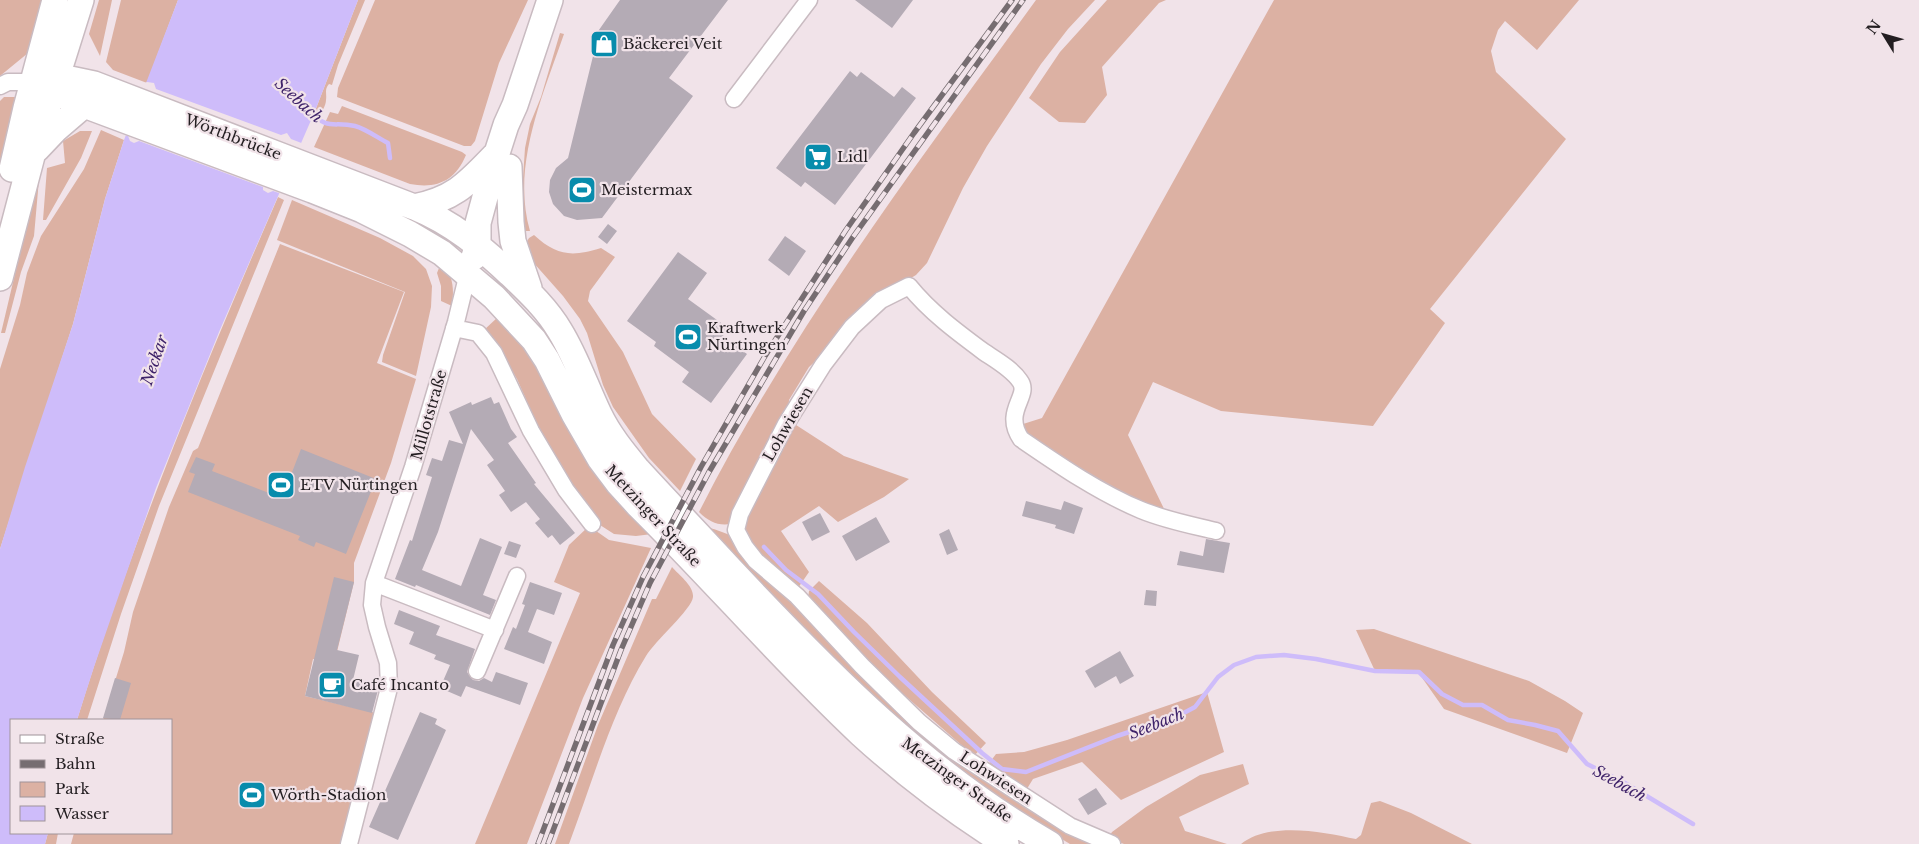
<svg xmlns="http://www.w3.org/2000/svg" width="1919" height="844" font-family="'Libre Baskerville',serif">
	<style>
		.green { fill: #dcb1a3 }
		.water { fill: #cebcfa }
		.pier { fill: #f1e3e9 }
		.lines { fill: none; stroke-linecap: round; stroke-linejoin: round }
		.stream { stroke: #cebcfa; stroke-width: 4.5 }
		.building { fill: #b4abb5 }
		.street-casing { stroke: #c9bbc1; stroke-width: 19 }
		.primary-casing { stroke: #c9bbc1; stroke-width: 28 }
		.street { stroke: #fff; stroke-width: 16 }
		.primary { stroke: #fff; stroke-width: 25 }
		.rail-casing { stroke: #766d71; stroke-width: 5.5 }
		.rail { stroke: #f1e3e9; stroke-width: 4; stroke-dasharray: 11; stroke-linecap: butt }
		.labels { text-anchor: middle; stroke-width: 4.5; stroke-linejoin: round; paint-order: stroke }
		.poi-label { font-size: 15px; fill: #231e21; stroke: #f1e3e9; text-anchor: start }
		.street-label { font-size: 15px; fill: #231e21; stroke: #f1e3e9 }
		.water-label { font-size: 16px; font-style: italic; fill: #3f236a; stroke: #f1e3e9 }
	</style>
	<rect width="100%" height="100%" fill="#f1e3e9"/>
	<path class="green" d="M0,0H44L28,53L0,76Z
		M99,0H112L100,56L89,34Z
		M121,0H178L147,83L113,70L106,62Z
		M358,0H365L338,65L332,85L329,84C324,90 327,93 326,100C326,106 321,112 319,117L315,111Z
		M375,0H528L499,63L475,141L471,146H464L337,97L338,88Z
		M1036,0H1095L1068,29L1041,64L987,146L963,188L927,263L916,275L901,284L809,367L789,400L788,414L731,524C718,526 709,522 699,512C792,329 916,165 1036,0Z
		M1107,0H1166L1159,3L1102,67L1107,95L1085,123L1059,122L1029,98L1060,52Z
		M1274,0H1579L1537,50L1505,21L1498,30L1491,51L1496,72L1566,139L1430,309L1445,323L1373,426L1221,411L1153,382L1128,435L1169,519L1142,510L1014,427L1042,418Z
		M560,33L564,34C543,95 511,166 530,231H523L521,207L525,148L530,124L541,97Z
		M4,97H15L0,166V101Z
		M342,106L462,152L466,155C455,181 437,189 410,184L314,147L330,112L338,114Z
		M101,130L124,140L105,199L73,324L0,549V369L20,305L27,273L41,236L84,169Z
		M80,131H92L81,158L46,220H43L47,168L65,163L63,141Z
		M40,168L34,236L21,272L5,333H1Z
		M278,197L284,200L159,506L121,614L87,720H77C132,541 203,369 278,197Z
		M292,200L380,238L413,256L426,269L432,286L431,307L416,376L382,362L383,355L405,292L277,240Z
		M534,235C557,256 572,257 601,248L615,257L590,291L588,301L623,352L652,414L696,459L680,491L649,458L613,407L603,385L587,333L580,319L563,296L532,261L526,243L529,238Z
		M280,244L404,292L377,363L416,379L391,463L354,563V582L334,664L313,659L305,696L376,713L343,844H71L74,833H171V720H103L124,652L133,612L169,507L193,451L198,448Z
		M441,263C454,275 454,290 452,306L441,301V286L437,273Z
		M498,317L525,346L652,534L636,536L614,534L600,525L582,505L565,471L540,431L517,379L499,349L484,330Z
		M793,423L844,456L909,479L884,497L838,522L819,506L781,531L809,572L798,588L757,555L742,527Z
		M704,525C713,530 723,531 731,536L882,690L1099,844H1070L984,792L858,687Z
		M589,526L609,540L651,548L583,698L527,844H475L580,593L554,582L569,545Z
		M672,567C679,575 694,586 693,597C692,609 654,642 646,656C612,711 592,783 569,844H555L598,725L652,599H656Z
		M819,581L867,623L932,692L986,743L974,756L870,665L808,598L809,591Z
		M1374,629L1529,681L1565,701L1583,713L1567,753L1444,709L1418,672L1375,671L1356,630Z
		M1207,692L1224,752L1121,800L1082,762L1033,779L1025,792L987,766L996,754L1024,752L1067,740Z
		M1243,764L1249,784L1179,817L1185,831L1227,844H1124L1108,838L1112,832L1146,807L1200,775Z
		M1380,801L1411,813L1472,844H1241C1270,821 1323,832 1356,839L1361,835L1371,803Z
		M48,833H58L56,844H45Z"/>
	<path class="water" d="M178,0H358L315,111L219,332L156,488L94,667L77,720H11V833H48L45,844H0V549L25,467L73,324L105,199L124,140Z"/>
	<path class="pier" d="M147,82L154,83L156,89L281,135L287,133L291,139L304,144L282,194L273,191L268,193L263,190V187L139,141L134,143L130,141L128,136L124,135L143,84Z"/>
	<g class="lines">
		<path class="stream" d="M310,112C329,131 333,121 355,126C366,129 378,138 388,143L390,158
			M764,547L786,570L818,594L854,632L900,677L982,753L1002,769L1026,772L1117,736L1178,716L1195,707L1218,677L1234,665L1256,657L1284,655L1316,659L1375,671L1419,672L1442,694L1463,705H1482L1508,720L1535,725L1558,731L1587,764L1625,783L1693,824"/>
	</g>
	<path class="building" d="M620,0H728L669,78L693,96L602,218L577,220L564,216L553,204L549,192L550,180L556,168L568,158L595,48L594,37Z
		M855,0H913L892,28Z
		M850,71L857,77L861,72L894,97L902,87L916,98L835,205L805,182L801,187L776,168Z
		M608,224L617,231L607,244L598,237Z
		M785,236L806,251L789,276L768,260Z
		M678,252L707,273L688,299L728,328L723,336L747,354L711,403L682,382L689,372L654,346L656,342L627,321Z
		M491,397L494,404L499,402L511,429L517,437L508,443L536,483L534,484L575,533L560,545L552,535L548,538L535,523L540,519L526,502L511,512L499,495L505,491L487,465L494,460L471,429L438,532L422,570L461,586L480,538L502,547L483,595L496,600L490,615L416,585L415,587L395,579L410,540L412,541L432,477L426,475L432,458L442,461L449,440L463,444L449,412L471,402L472,405Z
		M301,449L376,479L346,554L316,542L314,547L298,540L300,536L188,492L195,474L189,472L196,457L215,464L212,471L282,498Z
		M1026,501L1061,510L1064,501L1083,508L1074,534L1055,528L1056,525L1022,516Z
		M820,513L830,532L812,541L802,522Z
		M876,517L890,542L856,561L842,536Z
		M949,529L958,550L947,555L939,534Z
		M1206,539L1230,543L1224,573L1177,565L1180,551L1203,556Z
		M509,541L521,545L516,558L504,554Z
		M334,577L354,582L337,650L359,655L353,680L379,686L372,713L305,696Z
		M530,582L562,593L554,615L537,609L528,632L552,642L544,664L504,649L513,627L516,629L525,605L522,604Z
		M1146,590L1157,591L1156,606L1144,605Z
		M399,610L440,626L436,635L475,649L467,672L473,680L479,681L484,678L492,682L496,672L528,683L520,705L466,686L461,697L440,688L450,665L434,659L436,655L409,644L414,632L394,624Z
		M1120,651L1134,676L1120,684L1116,676L1095,688L1085,671Z
		M115,678L131,683L120,720L103,718Z
		M420,712L437,719L435,724L446,730L398,840L369,827Z
		M1096,788L1107,804L1088,815L1078,799Z"/>
	<g class="lines">
		<defs>
			<path id="street" d="M0,86L8,82H33
				M734,99L809,0
				M454,328L478,333L494,353L531,431L566,490L592,524
				M374,583L495,630
				M477,671L517,576
				M349,844L389,688L388,663L377,627L372,605L374,583L413,467L456,322L468,273
				M1112,844L1070,826L954,751L919,722L862,666L797,596L756,561L745,547L736,530L740,514L786,424L823,365L852,327L881,300L909,286C930,312 957,332 984,352C996,360 1012,369 1020,381C1031,396 1002,411 1021,439C1059,465 1098,492 1141,510C1165,520 1191,525 1216,531"/>
			<path id="primary" d="M33,82L56,76L94,84L414,207C453,223 480,246 510,274C529,292 547,309 560,331C576,357 586,387 599,414C609,435 624,453 638,470C670,505 702,538 734,573C831,676 926,773 1050,844
				M33,82L84,105L312,190L362,210L410,234L442,253L494,297L534,340L547,360L574,414L600,459L618,483L638,505C714,580 783,661 861,734C906,775 955,812 1006,844
				M37,149L56,129L84,105
				M509,167L511,222L513,241L529,288
				M12,169L26,108L55,0
				M414,207C454,199 467,184 494,156
				M474,257L478,245V223L497,153L506,125L515,105L550,0
				M0,278L32,156L81,0"/>
		</defs>
		<use href="#street" class="street-casing"/>
		<use href="#primary" class="primary-casing"/>
		<use href="#street" class="street"/>
		<use href="#primary" class="primary"/>
		<defs>
			<path id="rail" d="M538,844L613,645L643,577L701,467L765,356L846,230L914,133L1012,0
				M548,844L621,650L650,583L709,472L804,311L853,237L1023,0"/>
		</defs>
		<use href="#rail" class="rail-casing"/>
		<use href="#rail" class="rail"/>
	</g>
	<defs>
		<symbol id="shop-square" viewBox="-11 -11 22 22"><rect x="-9" y="-9" width="18" height="18" rx="4" fill="#088cac" stroke="#f1e3e9"/><path d="M-5-2.5h2.3a2.7 3.5 0 0 1 5.4 0H5L5.5 6h-11ZM-1.5-2.5h3a1.5 2.3 0 0 0-3 0Z" fill="#fff"/></symbol>
		<symbol id="supermarket-square" viewBox="-11 -11 22 22"><rect x="-9" y="-9" width="18" height="18" rx="4" fill="#088cac" stroke="#f1e3e9"/><path d="M-6-5.5h2.5l.6 2H6L4.5 2H-2.5L-4.4-4H-6ZM-1.5 3.2a1.3 1.3 0 1 0 .1 0ZM3 3.2a1.3 1.3 0 1 0 .1 0Z" fill="#fff"/></symbol>
		<symbol id="stadium-square" viewBox="-11 -11 22 22"><rect x="-9" y="-9" width="18" height="18" rx="4" fill="#088cac" stroke="#f1e3e9"/><path d="M0-5a6.5 5 0 1 0 0 10a6.5 5 0 1 0 0-10ZM-3.5-1.8h7v3.6h-7Z" fill="#fff"/></symbol>
		<symbol id="cafe-square" viewBox="-11 -11 22 22"><rect x="-9" y="-9" width="18" height="18" rx="4" fill="#088cac" stroke="#f1e3e9"/><path d="M-5.5-4.5H6V0H3Q3 3.5 0 3.5H-2.5Q-5.5 3.5-5.5 0ZM3-3.2v2h1.7v-2ZM-6 4.5H4V6H-6Z" fill="#fff"/></symbol>
	</defs>
	<g fill-rule="evenodd">
		<use href="#shop-square" x="588" y="28" width="32" height="32"/>
		<use href="#supermarket-square" x="802" y="141" width="32" height="32"/>
		<use href="#stadium-square" x="566" y="174" width="32" height="32"/>
		<use href="#stadium-square" x="672" y="321" width="32" height="32"/>
		<use href="#stadium-square" x="265" y="469" width="32" height="32"/>
		<use href="#cafe-square" x="316" y="669" width="32" height="32"/>
		<use href="#stadium-square" x="236" y="779" width="32" height="32"/>
	</g>
	<g class="labels">
		<g class="poi-label">
			<text x="623" y="49">Bäckerei Veit</text>
			<text x="837" y="162">Lidl</text>
			<text x="601" y="195">Meistermax</text>
			<text x="707" y="333">Kraftwerk<tspan x="707" dy="17">Nürtingen</tspan></text>
			<text x="300" y="490">ETV Nürtingen</text>
			<text x="351" y="690">Café Incanto</text>
			<text x="271" y="800">Wörth-Stadion</text>
		</g>
		<g class="street-label">
			<text transform="translate(233 137) rotate(21)" y="5">Wörthbrücke</text>
			<text transform="translate(429 415) rotate(-74)" y="5">Millotstraße</text>
			<text transform="translate(788 424) rotate(-60)" y="5">Lohwiesen</text>
			<text transform="translate(653 516) rotate(47)" y="5">Metzinger Straße</text>
			<text transform="translate(996 778) rotate(33)" y="5">Lohwiesen</text>
			<text transform="translate(957 780) rotate(36)" y="5">Metzinger Straße</text>
		</g>
		<g class="water-label">
			<text transform="translate(299 100) rotate(42)" y="6">Seebach</text>
			<text transform="translate(154 360) rotate(-71)" y="6">Neckar</text>
			<text transform="translate(1156 723) rotate(-22)" y="6">Seebach</text>
			<text transform="translate(1620 783) rotate(29)" y="6">Seebach</text>
		</g>
	</g>
	<rect x="10" y="719" width="162" height="115" fill="#f1e3e9" stroke="#9f9499"/>
	<rect x="20" y="735" width="25" height="8" fill="#ffffff" stroke="#9f9499"/>
	<text x="55" y="744" font-size="15" fill="#231e21">Straße</text>
	<rect x="20" y="760" width="25" height="8" fill="#766d71" stroke="#9f9499"/>
	<text x="55" y="769" font-size="15" fill="#231e21">Bahn</text>
	<rect x="20" y="782" width="25" height="15" fill="#dcb1a3" stroke="#9f9499"/>
	<text x="55" y="794" font-size="15" fill="#231e21">Park</text>
	<rect x="20" y="806" width="25" height="15" fill="#cebcfa" stroke="#9f9499"/>
	<text x="55" y="819" font-size="15" fill="#231e21">Wasser</text>
	<g transform="translate(1884 35) rotate(307)" stroke="#f1e3e9" stroke-width="4" paint-order="stroke">
	<path d="M0-4L9 19L0 12L-9 19Z" fill="#231e21"/>
	<text y="-8" font-size="14" font-weight="bold" text-anchor="middle" fill="#231e21">N</text>
	</g>
</svg>
